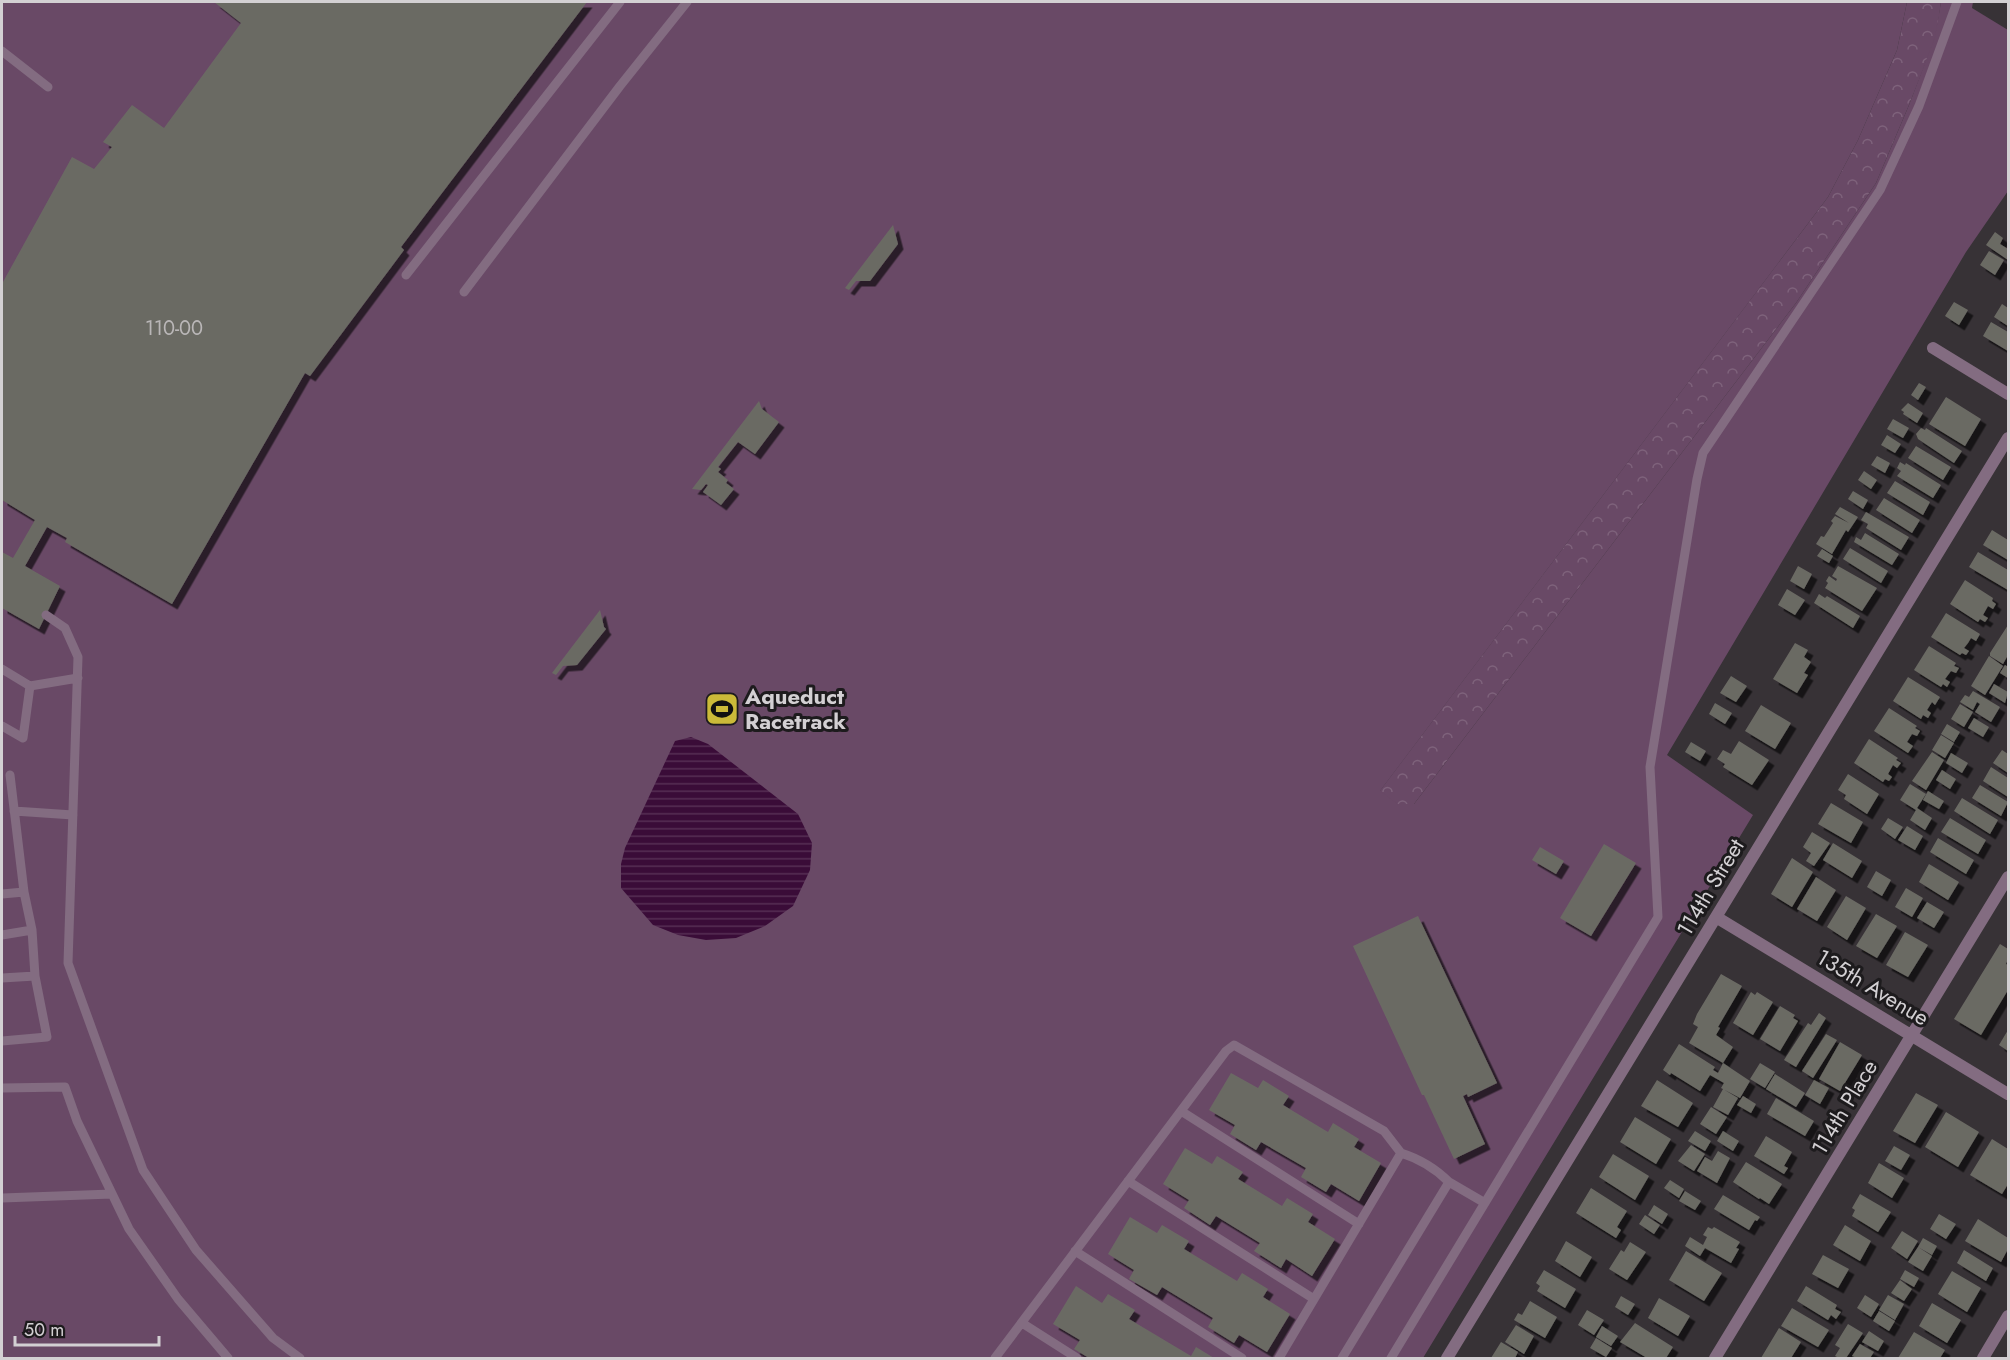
<svg xmlns="http://www.w3.org/2000/svg" width="2010" height="1360" font-family="Jost,sans-serif">
	<style>
		.forest { fill: url(#forest-crowns) }
		.pitch { fill: #694966 }
		.water { fill: url(#water-rules) }
		.building { fill: #6b6a64; filter: url(#shadow) }
		.lines { fill: none; stroke-linecap: round; stroke-linejoin: round }
		.lane { stroke: #836c81; stroke-width: 9 }
		.street { stroke: #836c81; stroke-width: 12 }
		.labels { text-anchor: middle; stroke-width: 6; stroke-linejoin: round; paint-order: stroke }
		.number-label { font-size: 20px; fill: #b9b6b7 }
		.poi-label { font-size: 22px; font-weight: bold; fill: #d3d0d3; stroke: #1d1b1d; text-anchor: start }
		.street-label { font-size: 22px; fill: #d3d0d3; stroke: #1d1b1d }
	</style>
	<defs>
		<pattern id="forest-crowns" width="20" height="18" patternUnits="userSpaceOnUse" patternTransform="scale(1.5)"><rect width="20" height="18" fill="#694966"/><path d="M2 6a3 3 0 1 1 6 0M12 15a3 3 0 1 1 6 0" fill="none" stroke="#7e627b"/></pattern>
		<pattern id="water-rules" width="6" height="5" patternUnits="userSpaceOnUse" patternTransform="scale(1.5)"><rect width="6" height="5" fill="#3a0c38"/><path d="M0 2.5h6" fill="none" stroke="#562e54"/></pattern>
		<filter id="shadow"><feDropShadow dx="5.5" dy="5.5" stdDeviation="0" flood-color="#0009"/></filter>
	</defs>
	<rect width="100%" height="100%" fill="#373236"/>
	<path class="forest" d="M1907,2H1941L1936,37L1909,105L1876,183L1796,303L1414,804H1397L1379,792L1828,197L1858,140L1897,50Z"/>
	<path class="pitch" d="M2,2H1907L1897,50L1858,140L1828,197L1380,791L1398,804H1414L1796,303L1876,183L1909,105L1935,37L1941,2H1973L1972,8L2008,30V191L1966,252L1667,755L1753,815L1423,1358H2Z"/>
	<path class="water" d="M691,737L708,744L798,814L812,843L810,870L793,906L765,926L736,938L706,940L678,935L653,925L621,888V864L625,848L675,741Z"/>
	<path class="building" d="M214,2H587L401,247L404,250L310,376L305,373L172,604L65,542L67,538L47,527L25,566L60,586L39,629L2,608V552L13,558L35,520L2,500V281L3,282L72,157L94,169L112,147L103,142L132,105L164,128L241,23Z
		M893,225L898,244L870,281H856L849,290L845,288Z
		M1995,232L2003,238L2000,244L2008,249V260L1986,245Z
		M1989,251L2004,260L1995,275L1980,265Z
		M1954,302L1968,310L1959,325L1945,316Z
		M2002,304L2008,308V326L1994,317Z
		M1991,322L2008,332V351L1983,336Z
		M1919,383L1926,387L1918,400L1911,395Z
		M1946,397L1981,419L1965,446L1929,424Z
		M759,401L762,409L779,422L755,454L738,442L718,467L721,469L718,472L728,480L726,483L734,489L721,505L703,492L708,485L706,484L701,490L692,489Z
		M1908,403L1923,413L1917,423L1903,414L1904,412L1901,410Z
		M1893,419L1909,428L1903,438L1887,429Z
		M1921,428L1925,430L1926,428L1962,451L1954,463L1918,439L1916,434Z
		M1887,435L1901,444L1895,453L1881,445Z
		M1916,446L1951,467L1943,480L1908,458Z
		M1877,456L1890,463L1885,473L1871,465Z
		M1900,462L1905,465L1906,463L1941,485L1933,498L1897,476L1901,471L1897,468Z
		M1864,471L1877,480L1871,489L1858,480Z
		M1895,481L1930,502L1923,515L1887,493Z
		M1853,491L1868,500L1863,509L1848,499Z
		M1884,498L1920,520L1912,533L1876,510Z
		M1840,507L1858,517L1848,532L1846,530L1832,554L1816,544L1821,536L1824,537L1833,523L1831,521L1835,516L1849,523L1835,514Z
		M1866,512L1909,537L1901,550L1866,528L1868,524L1861,520Z
		M1992,530L2008,540V560L1983,545Z
		M1865,533L1899,554L1892,565L1854,542L1856,537L1861,540Z
		M1850,548L1888,571L1881,583L1843,559Z
		M1822,549L1833,556L1829,563L1817,556Z
		M1978,552L2008,570V590L1969,567Z
		M1798,566L1812,574L1804,589L1790,581Z
		M1838,566L1877,588L1862,611L1825,588L1828,583L1826,581L1829,576L1836,581L1837,579L1832,576Z
		M1965,580L1993,598L1992,601L1996,604L1993,609L1988,606L1983,615L1988,618L1985,622L1980,619L1978,622L1950,604Z
		M1787,589L1805,600L1795,615L1778,605Z
		M1819,594L1825,598L1827,596L1860,616L1853,628L1814,603Z
		M600,610L604,627L606,629L577,665L563,666L556,675L552,673Z
		M1946,613L1980,634L1976,641L1971,638L1968,643L1964,648L1969,651L1966,655L1962,653L1960,655L1931,637Z
		M2008,625V655L2003,664L1990,656V653Z
		M1795,643L1808,650L1804,657L1811,662L1804,673L1808,675L1797,693L1773,679Z
		M1929,646L1956,663L1954,666L1959,668L1956,673L1951,671L1945,679L1950,682L1947,687L1943,684L1941,687L1914,670Z
		M1989,656L2003,666L1985,695L1971,686Z
		M2005,665L2008,667V678L2000,673Z
		M1731,676L1747,686L1736,702L1720,693Z
		M1908,677L1940,697L1935,705L1932,702L1927,710L1931,713L1928,718L1923,715L1921,719L1893,701Z
		M1994,684L2008,692L2005,703L1989,693Z
		M1973,691L2000,707L1991,722L1975,712L1980,704L1977,702L1973,710L1960,702L1965,695L1969,697Z
		M1715,703L1732,713L1725,724L1709,714Z
		M1960,704L1973,712L1964,727L1951,719Z
		M1761,705L1791,723L1775,749L1745,731Z
		M1889,708L1917,726L1915,728L1920,731L1917,736L1912,734L1907,742L1913,746L1908,753L1874,731Z
		M1974,718L1989,727L1983,737L1968,728Z
		M1947,724L1960,732L1954,742L1941,734Z
		M1941,735L1954,743L1945,758L1932,750Z
		M1869,739L1898,758L1896,760L1901,763L1897,768L1893,765L1888,774L1892,777L1889,781L1885,779L1883,782L1854,763Z
		M1739,741L1769,760L1752,785L1723,767L1725,764L1717,759L1723,750L1731,754Z
		M1691,742L1706,751L1700,761L1685,752Z
		M2002,750L2008,754V773L1993,763Z
		M1932,752L1944,760L1926,790L1912,781Z
		M1951,753L1968,763L1962,773L1946,763Z
		M1991,767L2008,778V797L1983,781Z
		M1942,770L1956,779L1950,789L1936,780Z
		M1848,774L1879,794L1867,814L1844,799L1846,795L1838,790Z
		M1910,784L1926,794L1917,808L1932,818L1925,830L1910,820L1916,810L1900,800Z
		M1980,785L2008,802L2001,816L1972,798Z
		M1928,791L1944,801L1939,809L1923,800Z
		M1962,798L1998,820L1990,834L1954,811Z
		M1831,803L1863,822L1851,843L1818,824Z
		M1888,818L1903,827L1895,839L1881,829Z
		M1950,818L1986,840L1978,854L1941,832Z
		M1907,826L1923,836L1915,850L1898,840Z
		M1812,832L1830,843L1814,866L1806,861L1811,853L1803,847Z
		M1938,838L1974,860L1966,874L1930,852Z
		M1833,843L1862,861L1852,878L1823,860Z
		M1604,844L1636,863L1591,936L1560,918Z
		M1540,847L1564,861L1556,874L1532,860Z
		M1792,858L1813,872L1792,907L1771,894Z
		M1929,864L1959,882L1948,900L1919,882Z
		M1876,871L1891,880L1882,896L1867,887Z
		M1816,877L1836,890L1817,921L1797,909Z
		M1906,888L1923,898L1912,917L1895,907Z
		M1846,896L1866,908L1847,940L1827,927Z
		M1927,902L1944,912L1934,928L1917,918Z
		M1876,914L1897,926L1877,958L1856,946Z
		M1418,916L1497,1083L1468,1097L1467,1094L1463,1096L1485,1144L1454,1159L1424,1095H1422L1353,946Z
		M1905,932L1928,945L1908,977L1886,965Z
		M2000,944L2008,949V959L2006,964L2008,965V990L1981,1035L1954,1019Z
		M1721,974L1742,986L1718,1027L1720,1028L1716,1035L1733,1047L1723,1063L1689,1043L1698,1027L1693,1024L1697,1014Z
		M1751,992L1755,995L1757,992L1773,1002L1753,1035L1733,1023Z
		M1780,1006L1795,1015L1793,1018L1798,1021L1780,1051L1760,1039Z
		M1819,1013L1826,1018L1796,1067L1784,1060L1808,1023L1811,1025Z
		M2008,1030V1051L1999,1045Z
		M1826,1034L1837,1040L1813,1078L1802,1071Z
		M1840,1042L1862,1055L1840,1091L1819,1079Z
		M1679,1044L1715,1067L1713,1070L1718,1073L1723,1063L1750,1081L1740,1098L1721,1088L1724,1083L1710,1075L1700,1091L1671,1073L1670,1075L1663,1070Z
		M1760,1063L1775,1072L1765,1088L1750,1079Z
		M1231,1073L1258,1088L1263,1080L1289,1096L1283,1105L1328,1132L1333,1123L1359,1139L1354,1147L1381,1163L1359,1201L1331,1184L1326,1192L1301,1177L1306,1168L1261,1142L1256,1150L1230,1134L1235,1125L1209,1110Z
		M1775,1074L1805,1093L1796,1107L1766,1089Z
		M1657,1080L1693,1103L1678,1127L1641,1106Z
		M1814,1080L1829,1088L1820,1104L1805,1095Z
		M1723,1089L1738,1098L1728,1115L1713,1107Z
		M1916,1093L1938,1105L1915,1143L1893,1131Z
		M1743,1096L1756,1104L1751,1113L1737,1105Z
		M1776,1098L1814,1121L1805,1136L1767,1114Z
		M1711,1107L1727,1117L1716,1134L1700,1124Z
		M1946,1112L1979,1132L1958,1167L1925,1147Z
		M1635,1117L1671,1139L1656,1164L1620,1142Z
		M1695,1131L1711,1141L1705,1151L1688,1141Z
		M1723,1131L1739,1141L1733,1151L1717,1141Z
		M1766,1136L1792,1152L1784,1166L1788,1168L1784,1174L1754,1156Z
		M1992,1139L2008,1149V1184L2002,1194L1970,1175Z
		M1691,1145L1705,1154L1694,1171L1678,1161Z
		M1894,1146L1910,1155L1901,1170L1885,1161Z
		M1185,1148L1212,1164L1217,1156L1243,1172L1238,1179L1282,1206L1287,1198L1313,1214L1308,1222L1335,1239L1312,1276L1286,1259L1281,1268L1254,1251L1260,1243L1216,1216L1210,1225L1184,1208L1189,1200L1163,1184Z
		M1718,1151L1730,1158L1717,1183L1697,1171L1705,1157L1712,1161Z
		M1613,1154L1649,1176L1635,1200L1599,1177Z
		M1746,1162L1782,1184L1769,1204L1760,1198L1759,1199L1733,1182Z
		M1879,1163L1904,1178L1892,1198L1868,1183Z
		M1670,1180L1684,1189L1679,1198L1664,1188Z
		M1591,1188L1627,1211L1617,1227L1621,1230L1616,1238L1576,1213Z
		M1685,1191L1701,1201L1695,1210L1679,1201Z
		M1860,1194L1891,1212L1878,1232L1852,1216L1855,1210L1852,1208Z
		M1723,1195L1760,1217L1757,1221L1755,1220L1749,1230L1714,1209Z
		M1654,1205L1668,1214L1662,1224L1648,1215Z
		M1939,1214L1956,1224L1946,1239L1930,1229Z
		M1645,1215L1660,1225L1654,1234L1639,1224Z
		M1130,1217L1157,1233L1162,1225L1189,1241L1184,1249L1237,1281L1242,1273L1268,1289L1263,1297L1290,1314L1267,1352L1239,1335L1234,1343L1208,1327L1213,1318L1162,1287L1157,1295L1129,1279L1134,1270L1108,1254Z
		M1978,1219L2008,1238V1249L2001,1262L1965,1241Z
		M1845,1225L1871,1241L1860,1261L1833,1245Z
		M1708,1227L1712,1229L1714,1227L1740,1242L1736,1248L1739,1249L1731,1263L1705,1248L1700,1256L1685,1246L1690,1237L1703,1245L1707,1237L1703,1235Z
		M1902,1231L1918,1241L1907,1259L1891,1248Z
		M1923,1238L1937,1246L1932,1255L1918,1247Z
		M1566,1241L1592,1257L1580,1277L1555,1261Z
		M1630,1242L1646,1252L1627,1280L1609,1269L1621,1250L1624,1252Z
		M1918,1247L1932,1256L1923,1271L1908,1262Z
		M1964,1250L1993,1268L1986,1281L1957,1263Z
		M1686,1251L1722,1273L1704,1301L1669,1280Z
		M1823,1255L1849,1269L1838,1288L1812,1274Z
		M1544,1270L1576,1289L1565,1308L1537,1291L1540,1286L1536,1283Z
		M1905,1270L1919,1278L1914,1287L1900,1279Z
		M1952,1271L1981,1288L1967,1312L1938,1294Z
		M1900,1280L1912,1289L1904,1301L1891,1293Z
		M1076,1286L1102,1303L1108,1294L1135,1310L1129,1319L1191,1356L1196,1347L1214,1358H1109L1106,1357L1105,1358H1089L1074,1349L1080,1340L1053,1324Z
		M1806,1286L1837,1305L1835,1309L1841,1312L1836,1319L1831,1315L1828,1320L1797,1301Z
		M1865,1295L1879,1304L1876,1309L1875,1308L1876,1309L1871,1317L1857,1308Z
		M1888,1295L1904,1304L1895,1320L1879,1310Z
		M1621,1296L1635,1304L1628,1315L1615,1307Z
		M1659,1298L1690,1316L1678,1336L1648,1318Z
		M1530,1301L1557,1317L1545,1338L1514,1320L1518,1313L1522,1315Z
		M1932,1303L1961,1320L1947,1343L1919,1326Z
		M1792,1308L1829,1330L1818,1347L1781,1326Z
		M1587,1310L1604,1320L1594,1335L1578,1325Z
		M1879,1311L1895,1321L1889,1331L1873,1321Z
		M1635,1323L1673,1347L1666,1358H1647L1620,1342Z
		M1848,1324L1863,1333L1846,1358H1839L1835,1356L1840,1348L1835,1345Z
		M1516,1325L1534,1336L1524,1354L1505,1342Z
		M1602,1326L1618,1336L1611,1346L1596,1337Z
		M1779,1328L1801,1342L1791,1358H1761Z
		M1869,1331L1884,1341L1878,1351L1862,1342Z
		M1914,1332L1945,1350L1940,1358H1898Z
		M1596,1338L1612,1348L1606,1357L1590,1348Z
		M1501,1342L1518,1352L1515,1358H1491Z
		M1860,1344L1874,1352L1870,1358H1857L1852,1356Z"/>
	<g class="lines">
		<path class="lane" d="M2,51L48,87
			M406,275L620,2
			M464,292L620,86L687,2
			M46,615L65,628L78,657L68,963L143,1170L196,1250L273,1338L300,1358
			M2,669L30,686L78,678
			M2,726L23,738L30,686
			M14,811L73,815
			M2,894L24,892
			M2,935L32,930
			M2,978L35,976
			M2,1041L47,1037L35,976L32,930L24,892L10,775
			M2,1088L65,1087L77,1121L129,1229L178,1299L228,1358
			M1181,1111L1359,1224
			M1401,1153C1420,1159 1435,1168 1449,1182
			M1128,1181L1314,1299
			M2,1198L112,1194
			M1075,1251L1242,1358
			M1022,1323L1077,1358
			M995,1358L1226,1051L1234,1045L1384,1131L1401,1153L1279,1358
			M1342,1358L1449,1182L1485,1203
			M1391,1358L1658,917L1650,767L1697,479L1703,453L1880,190L1919,106L1957,2"/>
		<path class="street" d="M1933,348L2008,394
			M1716,917L2008,1094
			M1447,1358L2008,438
			M1715,1358L2008,877
			M1983,1358L2008,1316"/>
	</g>
	<defs>
		<symbol id="stadium-square" viewBox="-11 -11 22 22"><rect x="-9" y="-9" width="18" height="18" rx="4" fill="#cbba39" stroke="#1d1b1d"/><path d="M0-5a6.5 5 0 1 0 0 10a6.5 5 0 1 0 0-10ZM-3.5-1.8h7v3.6h-7Z" fill="#111"/></symbol>
	</defs>
	<g fill-rule="evenodd">
		<use href="#stadium-square" x="703" y="690" width="38" height="38"/>
	</g>
	<g class="labels">
		<g class="number-label">
			<text x="174" y="335">110-00</text>
		</g>
		<g class="poi-label">
			<text x="745" y="704">Aqueduct<tspan x="745" dy="25">Racetrack</tspan></text>
		</g>
		<g class="street-label">
			<text transform="translate(1710 887) rotate(-59)" y="8">114th Street</text>
			<text transform="translate(1873 987) rotate(31)" y="8">135th Avenue</text>
			<text transform="translate(1844 1107) rotate(-59)" y="8">114th Place</text>
		</g>
	</g>
	<rect width="2010" height="1360" fill="none" stroke="#d3d0d3" stroke-width="6"/>
	<path d="M15 1336v9h144v-9" fill="none" stroke="#d3d0d3" stroke-width="3"/>
	<text x="24" y="1336" font-size="18" fill="#d3d0d3" stroke="#1d1b1d" stroke-width="4.5" paint-order="stroke">50 m</text>
</svg>
